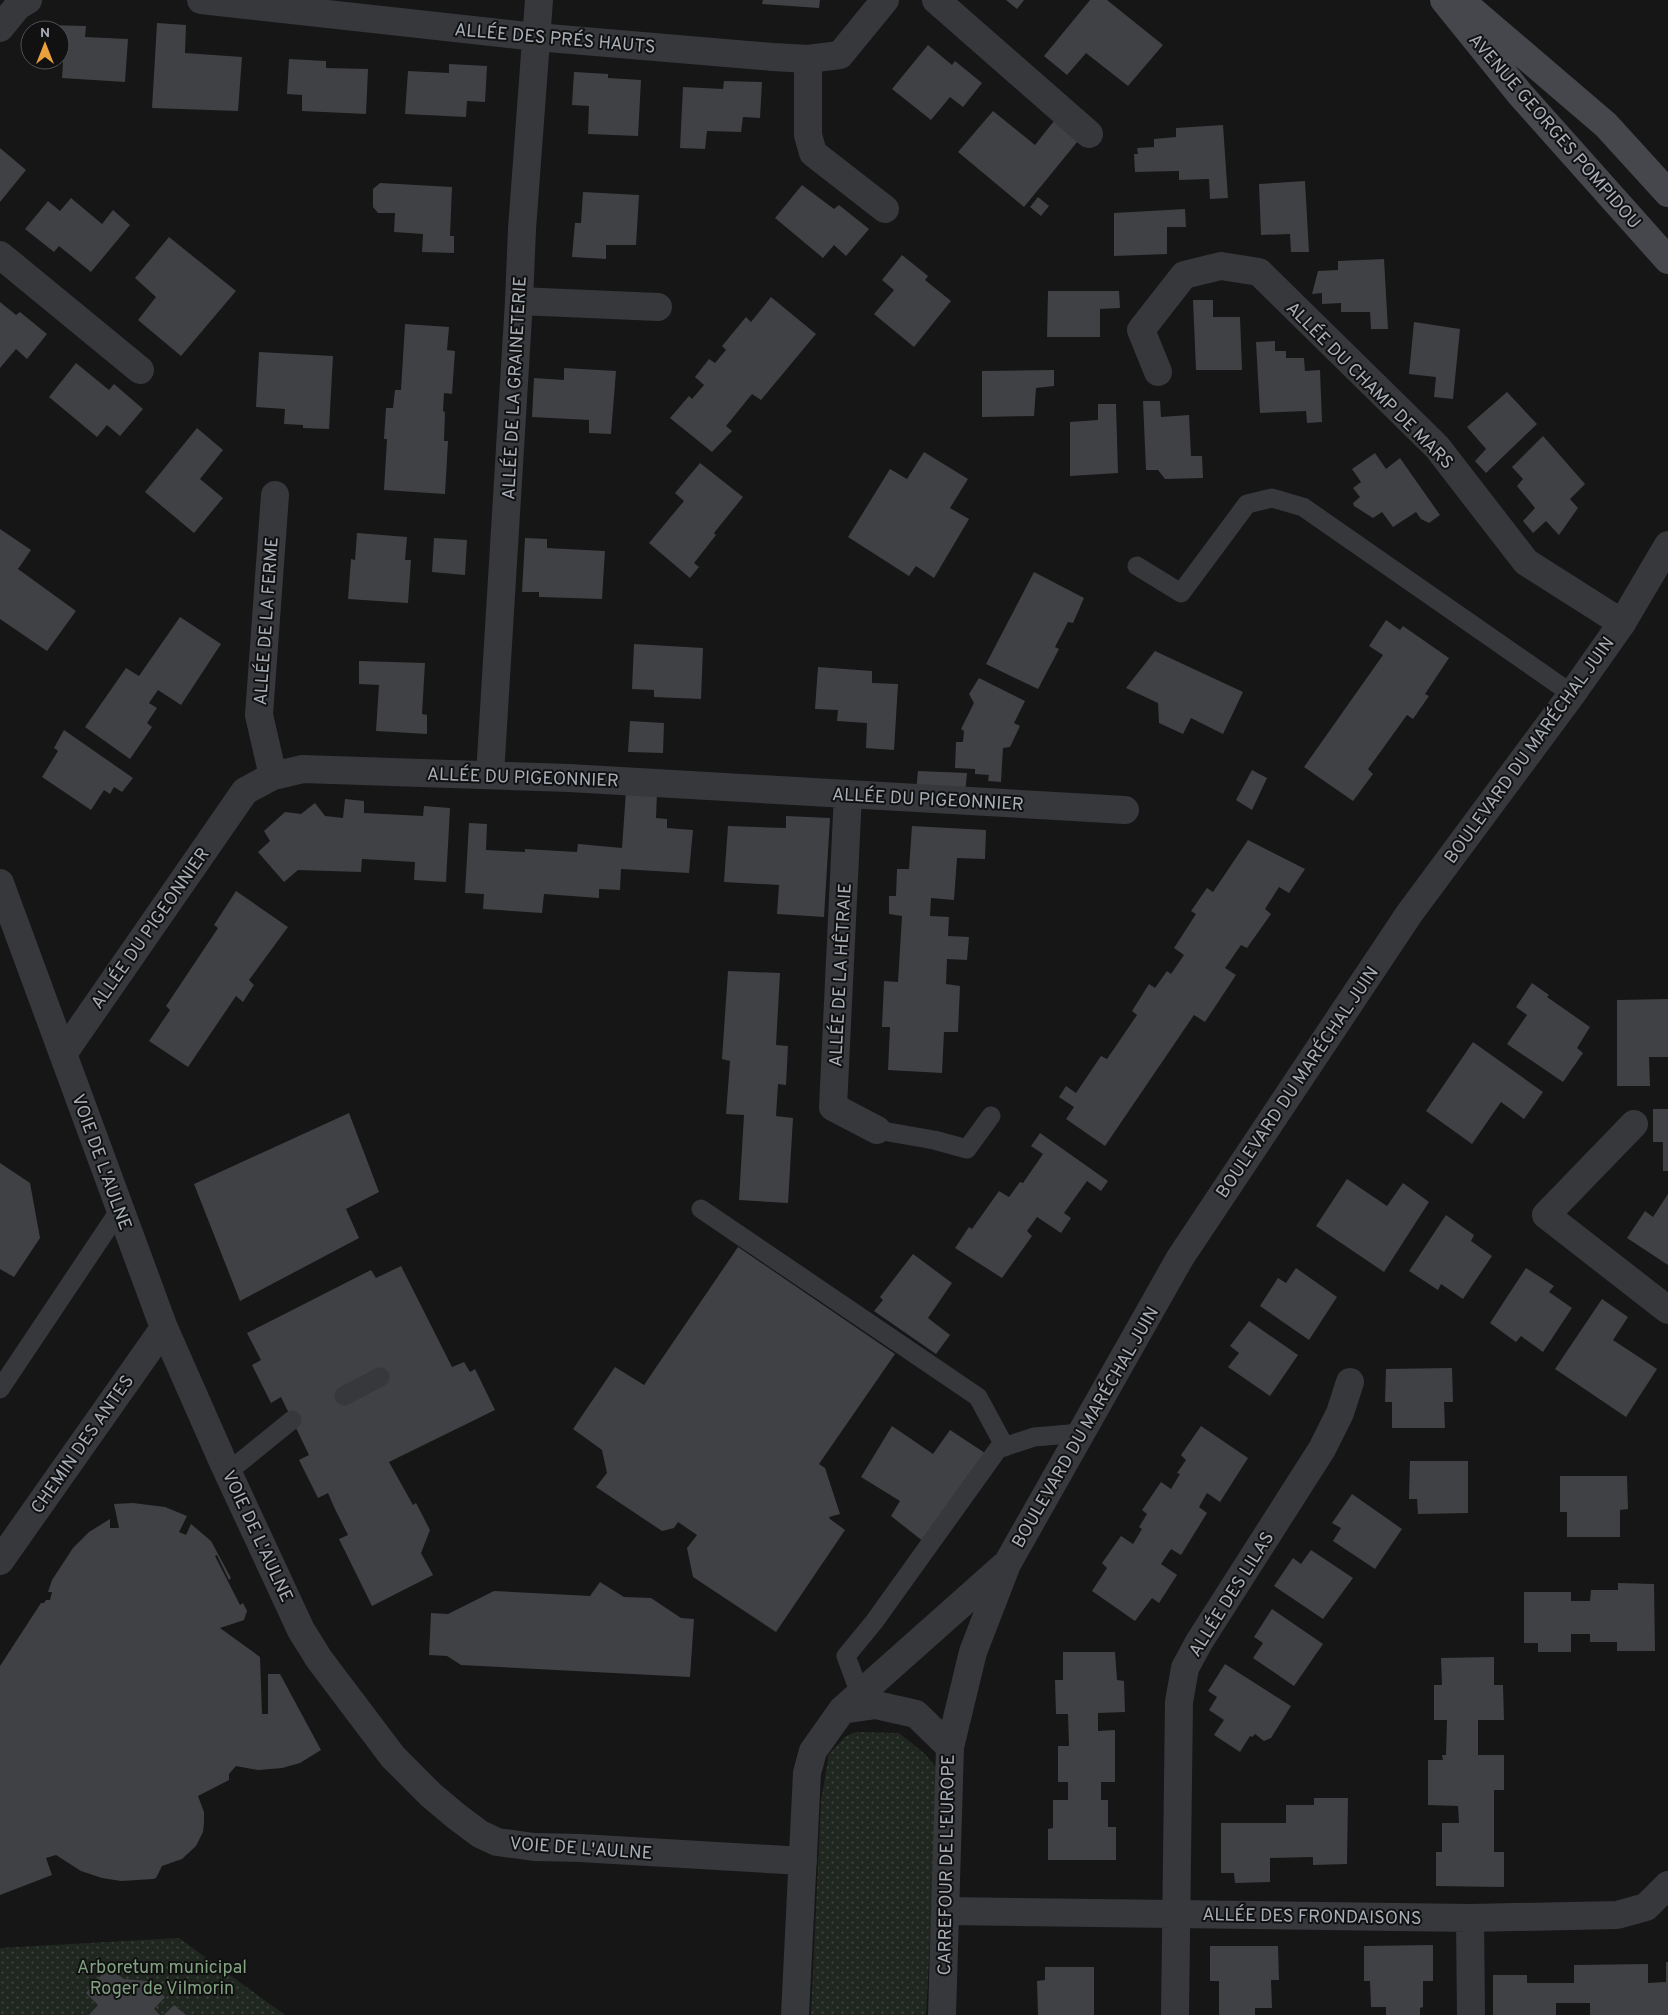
<svg xmlns="http://www.w3.org/2000/svg" width="1668" height="2015" font-family="Overpass,sans-serif">
	<style>
		.grass { fill: url(#grass-dots) }
		.building { fill: #404144 }
		.lines { fill: none; stroke-linecap: round; stroke-linejoin: round }
		.service { stroke: #37383c; stroke-width: 19 }
		.pedestrian { stroke: #37383c; stroke-width: 28 }
		.minor { stroke: #37383c; stroke-width: 28 }
		.tertiary { stroke: #37383c; stroke-width: 28 }
		.secondary { stroke: #45474c; stroke-width: 28 }
		.labels { text-anchor: middle; stroke-width: 4; stroke-linejoin: round; paint-order: stroke }
		.street-label { font-size: 18px; fill: #a8aeb7; stroke: #111112 }
		.park-label { font-size: 18px; fill: #81a180; stroke: #111112 }
	</style>
	<defs>
		<pattern id="grass-dots" width="8" height="8" patternUnits="userSpaceOnUse" patternTransform="scale(1.25)"><rect width="8" height="8" fill="#202720"/><path d="M2 2h.1M6 6h.1" fill="none" stroke="#3e443e" stroke-width="1.8" stroke-linecap="round"/></pattern>
	</defs>
	<rect width="100%" height="100%" fill="#161617"/>
	<path class="grass" d="M856,1732L899,1733L925,1754L939,1771L926,2015H811L821,1801L829,1754L846,1736Z
		M179,1938L285,2015H0V1948Z"/>
	<path class="building" d="M763,0H820L819,8L762,4Z
		M1006,0H1024L1017,9Z
		M1090,0H1107L1163,45L1128,86L1086,53L1067,75L1044,56Z
		M157,23L186,25L185,53L242,57L238,111L152,108Z
		M46,25L86,26L85,37L128,39L125,82L62,78L63,62L49,61L60,60V30H46Z
		M928,45L952,65L955,61L982,83L963,107L950,97L931,120L892,89Z
		M289,59L326,61V68L368,69L366,114L302,111V95L287,94Z
		M449,64L487,66L485,102L467,101L466,117L405,114L408,71L449,73Z
		M574,72L608,74V78L641,80L638,136L588,134L589,106L572,105Z
		M724,81L762,82L760,118L743,117L741,132L707,131L705,149L680,148L683,87L723,89Z
		M993,111L1035,145L1054,121L1078,141L1024,207L958,152Z
		M1223,125L1228,198L1210,199L1209,179L1179,180V171L1135,172L1134,154H1138L1137,148L1154,147V139L1176,137V128Z
		M0,148L26,170L0,202Z
		M1305,181L1309,252H1291L1290,234L1261,235L1259,184Z
		M380,183L452,187L450,236H454V253L422,252L423,234L394,232L395,213H378L373,207V189Z
		M802,185L834,209L839,205L869,229L846,256L834,245L823,258L775,218Z
		M583,192L639,195L636,245H606V259L572,257L575,223H581Z
		M1038,197L1049,206L1041,216L1030,207Z
		M71,198L102,224L113,210L130,225L91,272L59,246L54,252L25,229L48,201L60,211Z
		M1185,209L1186,227H1167V254L1114,256V213Z
		M169,237L236,291L181,356L138,320L156,297L135,278Z
		M902,255L928,276L925,280L951,301L914,347L874,314L894,290L882,280Z
		M1384,259L1388,329H1371L1370,312H1341V303L1322,304V293L1312,294L1318,271L1338,270V261Z
		M1048,291H1119L1120,308L1100,309V337H1047Z
		M771,297L816,334L761,400L752,394L726,426L732,431L712,452L670,418L689,396L692,399L704,385L695,377L709,359L715,363L726,350L722,346L746,317L751,322Z
		M1193,300H1213V317H1240L1242,370H1196Z
		M0,302L16,315L20,312L47,334L27,359L16,349L0,368Z
		M1414,322L1460,329L1453,399L1434,397L1436,377L1409,374Z
		M405,324L449,327L447,350L455,351L452,394L444,393L443,411L445,412L444,441H448L445,494L384,490L387,439H384L386,408H393L395,390H401Z
		M1275,341V351H1286V358H1304L1305,371L1320,370L1322,422L1307,423L1306,411L1260,413L1256,342Z
		M259,352L333,356L329,429L303,428V425L284,424L285,409L256,407Z
		M76,363L109,390L114,384L143,409L120,436L107,425L97,437L49,397Z
		M564,368L616,371L611,434L589,433V420L532,417L534,378L564,380Z
		M1054,370V386L1036,388L1034,416L982,417V371Z
		M1507,392L1537,424L1486,473L1475,461L1486,449L1467,427Z
		M1143,401H1160L1161,417L1189,415L1191,456H1202L1203,478L1165,479L1158,470H1146Z
		M1098,404H1116L1118,473L1070,476V422L1098,420Z
		M197,428L223,450L200,479L223,498L194,533L145,492Z
		M1543,436L1585,484L1570,499L1578,508L1559,535L1546,521L1533,533L1523,521L1535,508L1517,486L1523,479L1512,467Z
		M924,452L968,479L950,508L969,519L934,578L916,566L909,576L848,537L890,469L907,479Z
		M1375,453L1386,469L1400,458L1440,515L1429,523L1421,519L1416,512L1393,527L1382,512L1373,518L1354,506L1353,503L1360,497L1353,488L1361,482L1352,469Z
		M700,463L743,497L714,533L716,535L694,563L699,567L690,578L649,543L684,501L675,493Z
		M0,529L31,550L18,569L76,611L47,651L0,619Z
		M357,533L407,537L405,560H411L408,603L348,599L351,559L355,560Z
		M434,538L467,540L465,575L432,572Z
		M525,538L547,539V548L605,551L602,599L539,597V592H522Z
		M1034,572L1084,598L1073,623L1068,622L1055,647L1059,649L1038,689L986,664Z
		M180,617L221,644L181,705L158,690L149,703L157,708L147,723L152,727L130,759L85,727L126,668L139,676Z
		M1386,620L1400,630L1403,626L1449,658L1425,694L1429,696L1413,719L1407,715L1368,769L1373,774L1353,801L1304,767L1383,655L1369,646Z
		M634,644L703,648L701,699L654,697V690L632,689Z
		M1155,651L1243,692L1223,734L1191,718L1183,734L1159,723L1158,703L1126,688Z
		M359,661L425,663L422,714L427,715V734L376,731L379,685L359,684Z
		M818,667L872,671V683L898,684L894,750L866,748L867,723L837,721L838,710L815,709Z
		M979,678L1025,701L1014,723L1020,726L1010,747L1003,748L1001,782L988,781L989,775L975,774V769L955,768L956,742H963L964,731L961,729L974,703L969,694Z
		M630,721L664,723L663,753L628,752Z
		M64,730L133,778L122,792L114,787L110,794L104,790L91,810L42,777L58,751L54,748Z
		M1252,770L1267,778L1252,810L1236,800Z
		M918,771L967,773L965,794L916,791Z
		M626,791L657,792L656,818L667,819V828L693,830L689,873L621,869L620,890L599,889V898L544,894L542,913L483,909L484,894L465,893L469,823L487,824L486,850L525,852V849L577,852L578,844L622,848Z
		M345,799L364,801V813L423,816L424,806L450,808L446,882L414,880L415,862L362,859L361,872L298,870L284,882L258,852L270,841L264,831L285,812L301,814L315,803L325,816L343,818Z
		M786,816L830,818L824,917L777,914L779,885L724,882L728,826L786,828Z
		M912,826L986,830L985,859L957,858L954,900L931,898L930,916L949,917L948,936L969,937L967,960L947,959L946,984L960,986L958,1032H944L942,1073L888,1070L890,1027H882L884,981L898,982L902,916L889,914V896H896L897,869H909Z
		M1248,840L1305,869L1289,893L1279,887L1265,909L1271,914L1247,948L1241,945L1225,968L1236,975L1205,1022L1194,1015L1105,1146L1066,1119L1074,1107L1059,1097L1066,1086L1076,1093L1101,1056L1107,1059L1137,1015L1132,1011L1149,984L1155,988L1167,971L1171,974L1184,955L1174,948L1196,914L1191,911L1207,888L1213,892Z
		M236,891L288,927L249,980L254,985L243,1002L236,996L188,1067L149,1041L170,1010L166,1006L218,928L214,925Z
		M728,971L780,973L776,1045L788,1046L786,1085L778,1084L776,1116L793,1118L788,1203L739,1200L744,1115L726,1114L730,1061L722,1059Z
		M1532,983L1549,995L1547,997L1590,1027L1577,1048L1583,1053L1563,1082L1507,1044L1527,1015L1516,1007Z
		M1668,999V1057H1649L1650,1086H1617V1000Z
		M1473,1042L1543,1092L1524,1119L1501,1102L1472,1144L1426,1111Z
		M1653,1109H1668V1171H1663V1142H1653Z
		M349,1113L379,1192L346,1209L359,1238L240,1301L194,1184Z
		M1040,1133L1108,1181L1101,1191L1087,1181L1064,1213L1071,1218L1061,1233L1037,1217L1027,1231L1032,1236L1002,1278L955,1248L969,1227L972,1229L999,1191L1009,1197L1020,1182L1023,1183L1043,1154L1031,1146Z
		M0,1163L30,1183L40,1238L14,1277L0,1269Z
		M1347,1179L1387,1206L1403,1183L1429,1202L1384,1272L1316,1226Z
		M1668,1194V1265L1627,1238L1645,1211L1653,1217Z
		M1446,1215L1474,1235L1471,1241L1492,1256L1463,1299L1441,1284L1438,1290L1409,1271Z
		M738,1247L895,1354L819,1464L825,1468L840,1514L829,1517L830,1519L845,1530L776,1632L693,1577L687,1548L697,1535L678,1522L674,1528L662,1531L596,1487L607,1473L602,1450L573,1429L615,1367L644,1385Z
		M913,1254L952,1283L928,1318L950,1335L936,1354L874,1311L883,1300L880,1297Z
		M401,1266L452,1367L464,1362L470,1372L475,1369L495,1410L389,1462L413,1505L416,1503L430,1530L421,1553L433,1575L372,1606L339,1539L348,1535L334,1507L328,1493L318,1498L299,1460L309,1455L281,1397L271,1403L252,1365L261,1360L247,1333L371,1270L376,1278Z
		M1296,1268L1337,1297L1309,1340L1260,1306L1278,1278L1286,1283Z
		M1526,1268L1554,1286L1549,1292L1572,1308L1543,1352L1521,1336L1516,1342L1490,1323Z
		M1602,1299L1628,1317L1613,1340L1657,1369L1626,1417L1555,1369Z
		M1249,1321L1298,1355L1270,1396L1228,1367L1239,1353L1230,1346Z
		M1452,1368L1453,1402H1444L1445,1428H1392V1402H1385L1386,1369Z
		M892,1426L933,1454L950,1430L985,1453L924,1542L891,1516L900,1501L861,1477Z
		M1201,1426L1248,1458L1220,1502L1207,1493L1199,1507L1207,1513L1181,1555L1171,1549L1161,1564L1177,1575L1159,1603L1152,1598L1135,1621L1092,1591L1107,1568L1102,1563L1121,1536L1133,1544L1142,1529L1139,1527L1147,1514L1142,1510L1161,1482L1171,1489L1180,1474L1177,1473L1186,1460L1181,1455Z
		M1410,1461H1468V1513L1418,1514L1417,1499H1409Z
		M1560,1476H1627L1628,1509L1620,1510V1537H1567V1512H1560Z
		M1352,1494L1402,1529L1375,1569L1333,1541L1341,1528L1332,1523Z
		M133,1503L165,1507L187,1516L179,1532L186,1535L191,1524L211,1541L231,1578L229,1580L217,1555L215,1556L240,1605L243,1603L247,1611L244,1620L220,1628L260,1657L262,1714H268V1674H280L321,1750L300,1763L282,1768L258,1770L236,1766L229,1774V1780L198,1796L204,1812V1823L203,1832L196,1846L182,1859L162,1866L156,1878L153,1879L121,1881L102,1878L81,1871L56,1855L46,1858L52,1875L0,1895V1666L41,1603H44L46,1600H50L52,1592H48L52,1580L73,1548L89,1532L110,1519V1528H119L114,1504Z
		M1311,1550L1353,1578L1323,1619L1274,1586L1293,1558L1301,1564Z
		M600,1582L624,1597L651,1598L681,1618L694,1619L690,1677L461,1665L447,1656L429,1655L431,1613L448,1614L494,1591L590,1596Z
		M1618,1583L1654,1584L1655,1651H1617V1642H1590V1634H1571V1652H1538V1643H1524V1592H1571V1601H1590L1591,1590H1618Z
		M1272,1609L1323,1644L1294,1686L1253,1658L1263,1643L1254,1637Z
		M1063,1652H1115L1117,1680L1124,1681L1125,1712L1098,1713V1731L1115,1730V1782H1101V1800H1108V1827H1116V1860H1048V1829L1053,1828V1800H1068V1782H1058V1746H1069L1068,1714H1056L1055,1680H1063Z
		M1494,1657V1685H1503L1504,1720H1478V1755H1504V1790H1494V1852H1504V1887L1436,1886V1852H1442V1823H1459L1458,1806L1428,1805V1760H1443L1442,1755H1446L1447,1720H1434V1685H1442L1441,1658Z
		M1225,1664L1291,1706L1271,1738L1264,1741L1255,1734L1252,1737L1250,1736L1240,1752L1214,1735L1224,1720L1209,1710L1217,1697L1208,1691Z
		M1314,1798H1348L1347,1864L1313,1865V1857L1270,1858V1882L1235,1883L1234,1873H1221V1823H1286V1805H1314Z
		M1433,1945V1981H1423V2007L1420,2008V2015H1386V2007H1371L1370,1981H1364V1946Z
		M1210,1946H1278L1279,1980H1271L1272,2008H1255V2015H1219V1981H1210Z
		M1666,1962H1668V2015H1590V2003H1556V2015H1493V1975H1527V1983H1574V1965L1648,1964V1983L1666,1982Z
		M108,1967L124,1979L147,1981L165,1997L154,2009L160,2015H89L98,2005L86,1993Z
		M1045,1967H1094V2015H1038L1037,1981L1045,1980Z
		M174,2005L186,2015H164Z"/>
	<g class="lines">
		<path class="service" d="M1137,566L1181,593L1247,504L1272,498L1303,507L1572,694
			M877,1130L934,1140L967,1149L991,1116
			M701,1209L978,1397L1005,1447
			M0,1389L119,1211
			M344,1396L380,1377
			M228,1472L292,1420
			M860,1694L846,1656L874,1622L998,1449L1034,1437L1081,1433"/>
		<path class="pedestrian" d="M519,301L522,229"/>
		<path class="minor" d="M201,0L536,37L773,57L808,59L840,55L885,0
			M936,0L1089,134
			M0,28L18,6L28,0
			M808,59V135L813,153L885,209
			M522,229L539,0
			M0,255L140,370
			M1158,372L1141,330L1184,275L1221,266L1259,272L1437,447L1526,562L1622,623
			M490,775L519,301L658,307
			M273,776L259,715L275,495
			M848,794L833,1107L877,1130
			M0,883L164,1328L223,1462L301,1630L319,1659L393,1757L431,1795L456,1816L480,1834L497,1842L534,1847L580,1848L803,1861
			M63,1054L245,791L273,776L303,769L569,778L1125,810
			M1634,1124L1546,1215L1668,1310
			M0,1561L164,1328
			M946,1911L1470,1918L1617,1915L1646,1907L1668,1885
			M1470,1918L1471,2015
			M1175,2015L1179,1702L1185,1668L1199,1642L1322,1449L1340,1413L1350,1382"/>
		<path class="tertiary" d="M842,1710L876,1705L916,1714L950,1747
			M795,2015L807,1773L813,1751L842,1710L1004,1566
			M942,2015L950,1747L973,1652L1007,1564L1180,1258L1409,914L1572,694L1622,623L1668,545"/>
		<path class="secondary" d="M1444,0L1520,94L1668,260
			M1460,0L1606,125L1668,193"/>
	</g>
	<g class="labels">
		<g class="street-label">
			<text transform="translate(555 38) rotate(5)" y="6">ALLÉE DES PRÉS HAUTS</text>
			<text transform="translate(1555 131) rotate(49)" y="6">AVENUE GEORGES POMPIDOU</text>
			<text transform="translate(1370 385) rotate(45)" y="6">ALLÉE DU CHAMP DE MARS</text>
			<text transform="translate(514 388) rotate(-87)" y="6">ALLÉE DE LA GRAINETERIE</text>
			<text transform="translate(266 621) rotate(-86)" y="6">ALLÉE DE LA FERME</text>
			<text transform="translate(1529 750) rotate(-54)" y="6">BOULEVARD DU MARÉCHAL JUIN</text>
			<text transform="translate(523 777) rotate(2)" y="6">ALLÉE DU PIGEONNIER</text>
			<text transform="translate(928 799) rotate(3)" y="6">ALLÉE DU PIGEONNIER</text>
			<text transform="translate(150 928) rotate(-55)" y="6">ALLÉE DU PIGEONNIER</text>
			<text transform="translate(840 975) rotate(-87)" y="6">ALLÉE DE LA HÊTRAIE</text>
			<text transform="translate(1297 1082) rotate(-56)" y="6">BOULEVARD DU MARÉCHAL JUIN</text>
			<text transform="translate(102 1162) rotate(70)" y="6">VOIE DE L'AULNE</text>
			<text transform="translate(1085 1427) rotate(-60)" y="6">BOULEVARD DU MARÉCHAL JUIN</text>
			<text transform="translate(82 1444) rotate(-55)" y="6">CHEMIN DES ANTES</text>
			<text transform="translate(258 1536) rotate(65)" y="6">VOIE DE L'AULNE</text>
			<text transform="translate(1231 1594) rotate(-58)" y="6">ALLÉE DES LILAS</text>
			<text transform="translate(581 1848) rotate(4)" y="6">VOIE DE L'AULNE</text>
			<text transform="translate(946 1865) rotate(-89)" y="6">CARREFOUR DE L'EUROPE</text>
			<text transform="translate(1312 1916) rotate(1)" y="6">ALLÉE DES FRONDAISONS</text>
		</g>
		<g class="park-label">
			<text x="162" y="1973">Arboretum municipal<tspan x="162" dy="21">Roger de Vilmorin</tspan></text>
		</g>
	</g>
	<g transform="translate(45 45)"><circle r="24" fill="#111112" stroke="#4d5054"/>
	<path d="M0-4L9 19L0 12L-9 19Z" fill="#e9a13d"/>
	<text y="-8" font-size="14" font-weight="bold" text-anchor="middle" fill="#a8aeb7">N</text>
	</g>
</svg>
